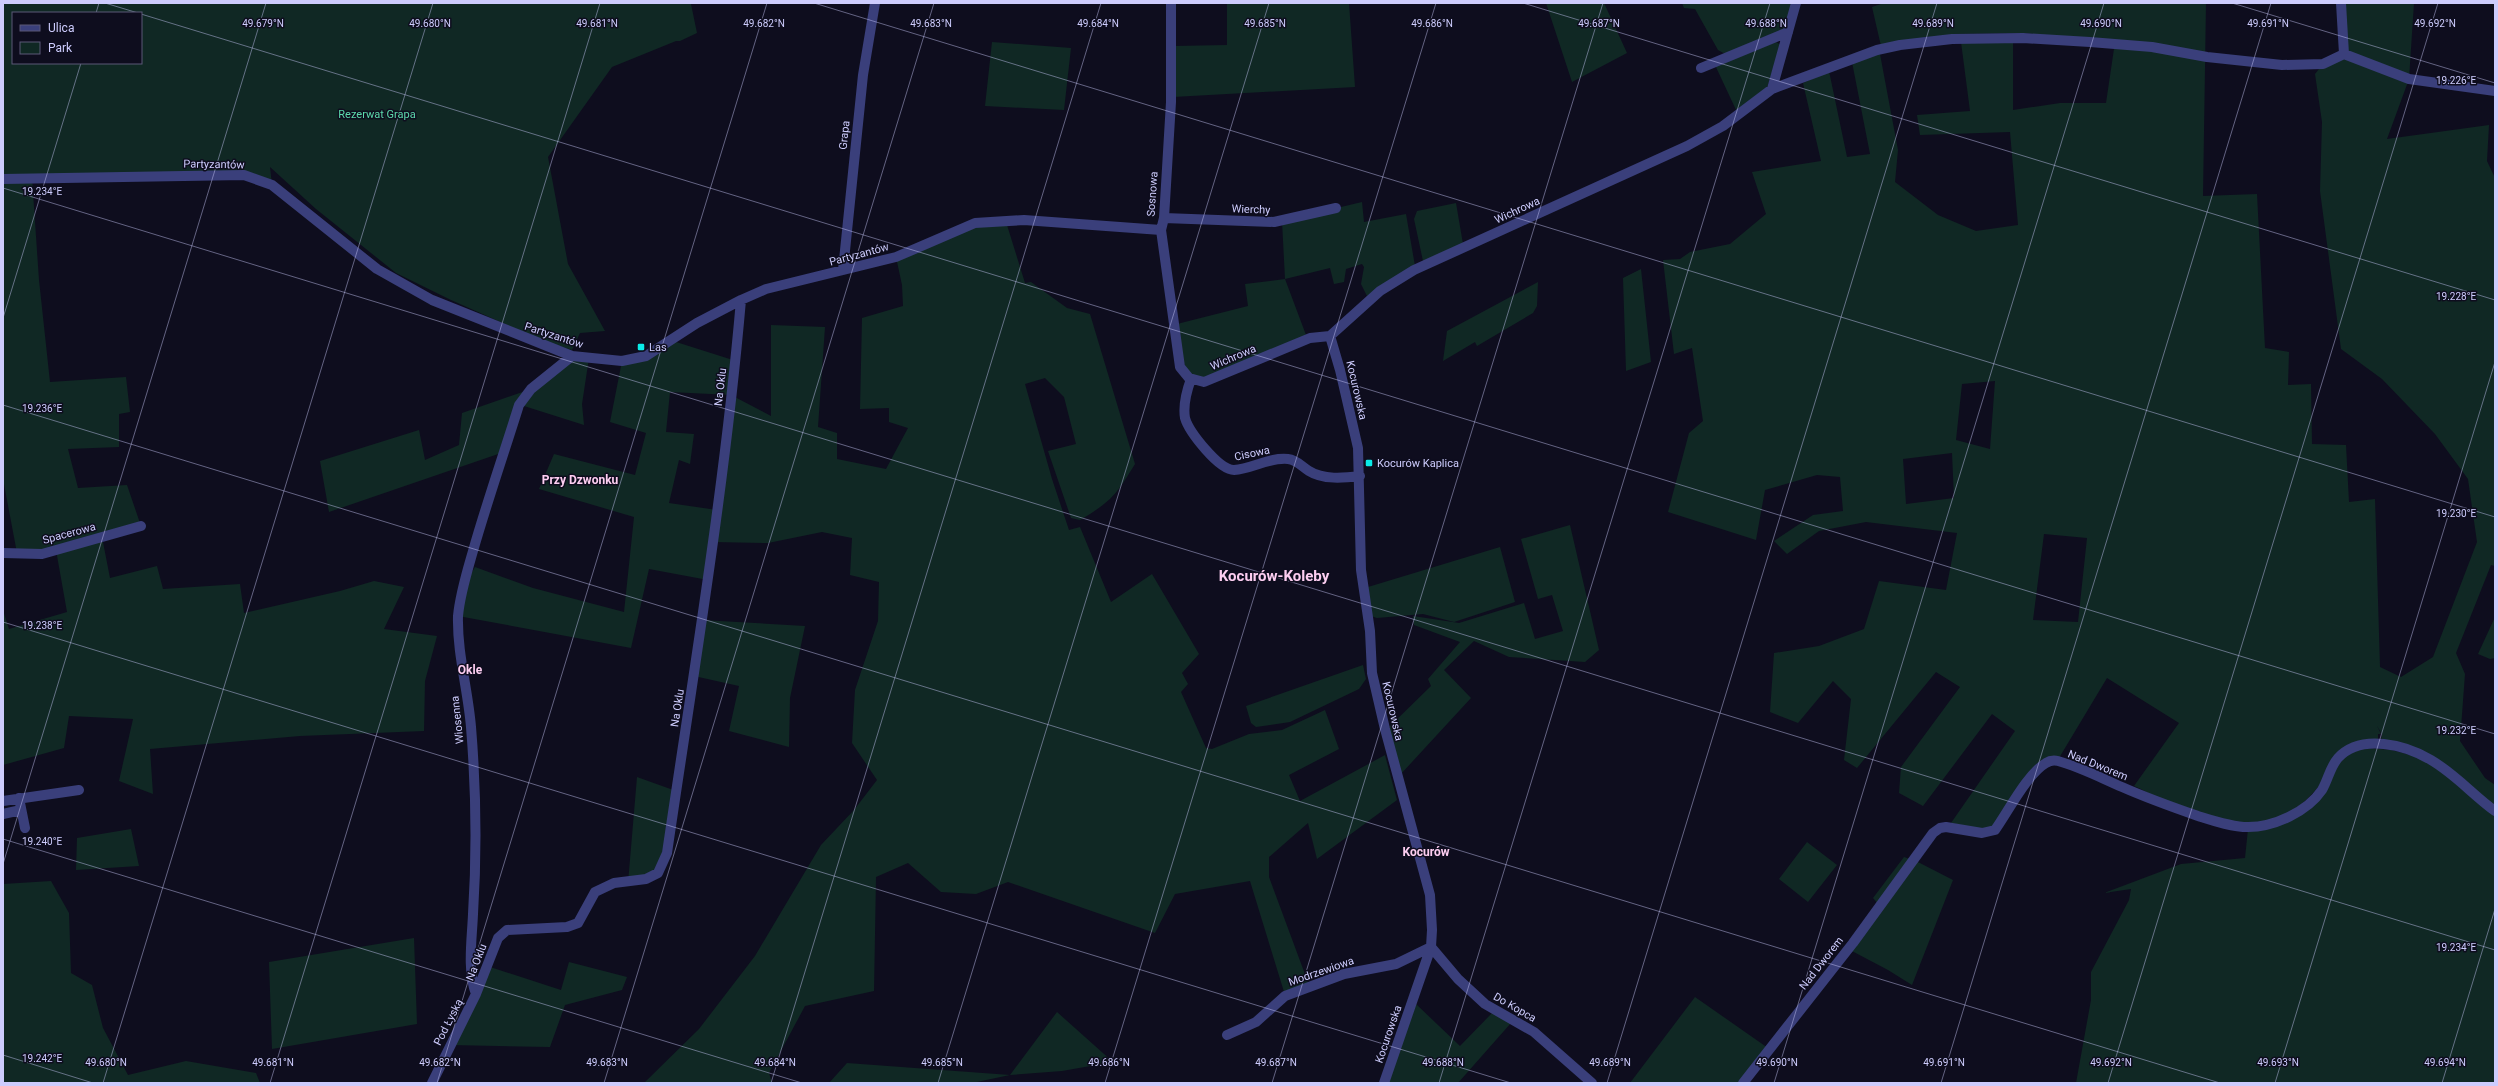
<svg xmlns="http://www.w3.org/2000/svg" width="2498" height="1086" font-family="Roboto,sans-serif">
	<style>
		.green { fill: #102824; fill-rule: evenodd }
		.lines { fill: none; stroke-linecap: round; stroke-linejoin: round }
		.minor { stroke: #3a3f7b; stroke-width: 10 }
		.ticks { fill: none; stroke: #cdccfd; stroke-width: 1; stroke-opacity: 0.45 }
		.poi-dot { fill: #0aebe8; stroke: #0e0d1e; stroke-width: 1.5 }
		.labels { text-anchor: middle; stroke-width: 3; stroke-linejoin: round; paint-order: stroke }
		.park-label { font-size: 11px; fill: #5cd9ac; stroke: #0e0d1e }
		.street-label { font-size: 11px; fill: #cdccfd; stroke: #0e0d1e }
		.poi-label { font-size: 11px; fill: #cdccfd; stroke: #0e0d1e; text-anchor: start }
		.neighbourhood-label { font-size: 12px; font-weight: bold; fill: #fdcef1; stroke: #0e0d1e }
		.district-label { font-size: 15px; font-weight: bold; fill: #fdcef1; stroke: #0e0d1e }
		.ticks-label { font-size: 10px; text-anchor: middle; fill: #cdccfd; stroke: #0e0d1e; stroke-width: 3; stroke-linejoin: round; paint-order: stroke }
	</style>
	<rect width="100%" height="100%" fill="#0e0d1e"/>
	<path class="green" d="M3,3L691,4L697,33L680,41H676L612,67L548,157L568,264L605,331L580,333L572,350L543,341L451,300L396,273L316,209L270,167L272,185L244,175L32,178L39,280L50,382L126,377L130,412L119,414V447L68,449L78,488L127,485L141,526L102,537L110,578L157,566L163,589L240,584L244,613L340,591L374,581L404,587L384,629L437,636L425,681L424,731L300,736L150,749L153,794L119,781L133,719L69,716L64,748L3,765V610L9,629L67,612L56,550L17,553L3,479ZM13,13H141V63H13Z
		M1227,3H1349L1355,87L1173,97L1174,46L1227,45Z
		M1546,3H1604L1627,53L1572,82Z
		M1682,3H1794L1788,32L1727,55L1718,50L1695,9L1684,8Z
		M1884,3H2206L2203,196L2257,194L2265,348L2289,352L2288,385L2311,384L2312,444L2346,445L2349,502L2375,499L2380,667L2401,677L2433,657L2477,542L2468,479L2435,434L2382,379L2341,349L2320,191L2322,122L2315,74L2323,64L2344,54L2342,3H2414L2409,79L2387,139L2489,125L2487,161L2495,178V566L2491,565L2456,653L2465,674L2460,741L2485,778L2495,785V809L2458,776L2381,741L2382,734L2377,726L2381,734H2378V741L2350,745C2307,806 2281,841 2201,814C2187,810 2169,807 2157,799C2148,793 2144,790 2134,786L2179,723L2107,678L2059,758L2054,757L1994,828L1980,829L1951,823L2015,731L1992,714L1923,806L1899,793L1901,767L1960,687L1936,672L1857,768L1844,760L1851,699L1833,681L1798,723L1770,712L1774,653L1819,646L1864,629L1879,581L1946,590L1957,533L1866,522L1819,531L1787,554L1774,541L1813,515L1843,511L1840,477L1817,475L1765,490L1756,540L1668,512L1689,433L1703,421L1692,348L1674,354L1663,260L1680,259L1690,252L1730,244L1766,214L1752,172L1821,161L1803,83L1829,71L1847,157L1870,154L1852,62L1880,54L1898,150L1895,182L1938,215L1976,231L2018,225L2010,132L1920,135L1917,115L1970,111L1961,42L2013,41V110L2060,103H2106L2115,42L2023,33L1954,34L1881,46L1872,7ZM1995,381L1990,449L1956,440L1962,384ZM1952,453L1954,498L1906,504L1903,459ZM2044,534L2087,538L2078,622L2033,620Z
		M992,42L1071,48L1064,110L985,106Z
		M1776,42L1781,45L1767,88L1737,112L1715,65Z
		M1362,202L1364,222L1406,214L1415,266L1367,296L1361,284L1364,267L1362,264L1346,269L1344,282L1334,284L1330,268L1285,279L1306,335L1209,378C1204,377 1198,377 1193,375C1179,368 1179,337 1177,324L1248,306L1245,284L1285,279L1282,221Z
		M1456,203L1463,244L1423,261L1414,219L1417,211Z
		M1007,225L1025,283L1031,282L1067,308L1090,314L1135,464C1116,495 1112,501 1080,520L1071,518L1048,451L1076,444L1064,397L1045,378L1025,384L1052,479L1069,530L1080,527L1111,602L1152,574L1199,654L1182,673L1188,684L1181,692L1206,748L1212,749L1249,734L1282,730L1325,710L1339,749L1289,775L1300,801L1385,755L1397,800L1317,859L1308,823L1269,857V877L1309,985L1285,995L1250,881L1175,894L1155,933L1008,882L976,894L941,892L908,863L876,877L874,991L805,1006L769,1073L772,1083H644L699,1029L755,956L821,845L854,810L877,780L852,743L855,690L878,621L879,582L850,575L852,538L822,532L768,543L713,542L708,580L649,569L631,648L458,616L463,587L475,567L533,588L624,612L634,517L539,489L554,454L635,475L646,433L610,422L622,361L673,341L736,361L731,395L771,416V325L825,327L818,427L837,433V459L886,469L908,428L889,422V408L860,409L862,318L903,306L902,285L896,257L968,228ZM670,392L731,395L717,510L669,503L679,460L690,464L694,434L666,432Z
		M1641,269L1651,362L1626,371L1623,278Z
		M1538,282L1537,306L1533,313L1477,346L1475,342L1443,361L1447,331Z
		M572,356L589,358L582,404L584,425L524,406L504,452L329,512L320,461L419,430L425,460L459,445L462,413L531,389Z
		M1570,525L1599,650L1585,662L1509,657L1474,641L1444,670L1471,698L1400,775L1387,729L1431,686L1428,679L1460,642L1414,625L1413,616L1459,623L1524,603L1535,639L1563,631L1552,595L1538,599L1521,539Z
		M1500,547L1515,602L1454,622L1423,614L1377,618L1371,616L1368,587Z
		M2495,617V658L2490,659L2478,654Z
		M702,620L805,626L790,698L789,747L729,731L739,686L694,676Z
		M1363,665L1366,679L1359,689L1290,722L1256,727L1251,723L1246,706Z
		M2369,748L2391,750L2426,759L2495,814V1083H2076L2091,1000V972L2129,900L2131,889L2104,893L2181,864L2245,858L2248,829L2300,813L2341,758L2355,750Z
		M637,777L676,791L658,873L628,883Z
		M131,829L139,866L76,870L77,838Z
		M1807,842L1837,865L1808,902L1779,879Z
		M1904,857L1910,859L1878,904L1873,898Z
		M1916,861L1953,880L1912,985L1888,970L1850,950Z
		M51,881L69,913L71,973L92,985L103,1028L128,1075L186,1061L256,1073L260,1083H3V884Z
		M414,938L417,1024L272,1049L269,962Z
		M569,962L627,977L622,990L565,1005L550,1047L450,1045L487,966L561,990Z
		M1695,997L1768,1048L1740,1083H1630Z
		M1416,1004L1460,1046L1493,1012L1511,1023L1458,1083H1388Z
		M1057,1012L1113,1062L1062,1071L1010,1075L972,1083H829L847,1063L1010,1075Z"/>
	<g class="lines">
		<path class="minor" d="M1171,3V102L1164,218L1161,230L1180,367L1189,378L1204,382L1310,338L1330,336L1380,291L1414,270L1687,146L1723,126L1772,89L1796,3
			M2341,3L2344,54
			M1701,68L1788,32
			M1772,89L1877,50L1900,45L1952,39L2023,38L2090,42L2152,47L2207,57L2282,65L2323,64L2344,54L2409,79L2495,91
			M3,179L244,175L272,185L377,269L432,300L572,356L622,361L646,356L697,323L741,300L766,289L896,257L975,223L1024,220L1161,230
			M1164,218L1274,222L1336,208
			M843,270L863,75L875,3
			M1330,336L1340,370L1358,448L1361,570L1370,631L1372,673L1385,729L1430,895L1432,930L1431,947L1384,1083
			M1191,379C1187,390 1183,406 1185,418C1189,432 1219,470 1234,470C1252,469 1269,457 1288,459C1297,460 1301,466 1309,471C1323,480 1344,478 1360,476
			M3,553L42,554L141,526
			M19,798L25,828
			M3,801L79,790
			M3,814L21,810
			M1431,947L1458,979L1485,1004L1534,1032L1592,1083
			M476,994C467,970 472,939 473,914C477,852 476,788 471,727C468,690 457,653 458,616C460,594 467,572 473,551C487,502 504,453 519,405L531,389L572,356
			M1227,1035L1256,1022L1285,996L1344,974L1396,964L1431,947
			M432,1083L476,994L498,938L507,930L567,927L578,923L595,892L614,883L646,879L658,873L667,853C694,669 725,485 741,300
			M1743,1083L1853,943L1933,833L1940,828L1946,827L1982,833L1995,830C2008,812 2027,774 2046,763C2049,761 2054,760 2058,761C2080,767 2101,778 2122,787C2147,798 2172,807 2198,816C2214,821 2232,827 2248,827C2274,827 2307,812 2322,790C2328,780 2330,767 2338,758C2361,733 2406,745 2431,760C2455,774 2473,795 2495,811"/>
	</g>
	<path class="ticks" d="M105,3L138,13M814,3L2495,517M1523,3L2495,300M2232,3L2495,83M96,13L99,3M141,14L2495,734M3,188L2495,950M3,318L81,63M3,405L2220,1083M3,622L1511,1083M3,839L802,1083M3,864L266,3M3,1055L93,1083M103,1083L433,3M270,1083L600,3M437,1083L767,3M604,1083L934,3M771,1083L1101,3M938,1083L1269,3M1105,1083L1436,3M1272,1083L1603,3M1439,1083L1770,3M1607,1083L1937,3M1774,1083L2104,3M1941,1083L2271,3M2108,1083L2438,3M2275,1083L2495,362M2442,1083L2495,909"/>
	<g class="poi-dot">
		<rect x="637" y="343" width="8" height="8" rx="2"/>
		<rect x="1365" y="459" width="8" height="8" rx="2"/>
	</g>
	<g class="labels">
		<g class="park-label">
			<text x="377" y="118">Rezerwat Grapa</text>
		</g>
		<g class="street-label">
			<text transform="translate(844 135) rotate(-84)" y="4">Grapa</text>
			<text transform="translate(214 164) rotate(1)" y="4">Partyzantów</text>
			<text transform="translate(1152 194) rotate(-86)" y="4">Sosnowa</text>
			<text transform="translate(1251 209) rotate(2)" y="4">Wierchy</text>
			<text transform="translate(1517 210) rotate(-25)" y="4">Wichrowa</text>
			<text transform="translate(859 254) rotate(-15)" y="4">Partyzantów</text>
			<text transform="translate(554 335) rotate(18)" y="4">Partyzantów</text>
			<text transform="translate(1233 357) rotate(-23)" y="4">Wichrowa</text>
			<text transform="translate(720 387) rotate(-83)" y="4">Na Oklu</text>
			<text transform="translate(1357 390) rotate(77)" y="4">Kocurowska</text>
			<text transform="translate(1252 453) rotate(-12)" y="4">Cisowa</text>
			<text transform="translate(69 533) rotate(-15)" y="4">Spacerowa</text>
			<text transform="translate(677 708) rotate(-81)" y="4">Na Oklu</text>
			<text transform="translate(1393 711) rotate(77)" y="4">Kocurowska</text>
			<text transform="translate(457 720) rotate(-96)" y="4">Wiosenna</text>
			<text transform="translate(2098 765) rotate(22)" y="4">Nad Dworem</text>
			<text transform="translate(476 962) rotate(-69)" y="4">Na Oklu</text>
			<text transform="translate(1821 963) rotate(-52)" y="4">Nad Dworem</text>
			<text transform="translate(1321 971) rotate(-19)" y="4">Modrzewiowa</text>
			<text transform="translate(1515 1007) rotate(30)" y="4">Do Kopca</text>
			<text transform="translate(448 1022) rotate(-63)" y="4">Pod Łyską</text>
			<text transform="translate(1388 1034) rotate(-71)" y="4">Kocurowska</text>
		</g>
		<g class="poi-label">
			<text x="649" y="351">Las</text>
			<text x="1377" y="467">Kocurów Kaplica</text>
		</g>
		<g class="neighbourhood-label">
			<text x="580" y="484">Przy Dzwonku</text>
			<text x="470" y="674">Okle</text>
			<text x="1426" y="856">Kocurów</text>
		</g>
		<g class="district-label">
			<text x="1274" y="581">Kocurów-Koleby</text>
		</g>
	</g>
	<g class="ticks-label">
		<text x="263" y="27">49.679°N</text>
		<text x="430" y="27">49.680°N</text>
		<text x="597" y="27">49.681°N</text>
		<text x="764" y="27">49.682°N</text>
		<text x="931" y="27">49.683°N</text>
		<text x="1098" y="27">49.684°N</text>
		<text x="1265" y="27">49.685°N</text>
		<text x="1432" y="27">49.686°N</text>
		<text x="1599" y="27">49.687°N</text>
		<text x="1766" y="27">49.688°N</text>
		<text x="1933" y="27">49.689°N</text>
		<text x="2101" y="27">49.690°N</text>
		<text x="2268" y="27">49.691°N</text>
		<text x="2435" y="27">49.692°N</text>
		<text x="2456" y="84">19.226°E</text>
		<text x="42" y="195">19.234°E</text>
		<text x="2456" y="300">19.228°E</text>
		<text x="42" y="412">19.236°E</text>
		<text x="2456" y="517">19.230°E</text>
		<text x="42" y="629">19.238°E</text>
		<text x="2456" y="734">19.232°E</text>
		<text x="42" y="845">19.240°E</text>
		<text x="2456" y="951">19.234°E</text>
		<text x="42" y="1062">19.242°E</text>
		<text x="106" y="1066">49.680°N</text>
		<text x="273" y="1066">49.681°N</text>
		<text x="440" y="1066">49.682°N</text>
		<text x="607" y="1066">49.683°N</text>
		<text x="775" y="1066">49.684°N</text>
		<text x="942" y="1066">49.685°N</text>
		<text x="1109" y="1066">49.686°N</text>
		<text x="1276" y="1066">49.687°N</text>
		<text x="1443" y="1066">49.688°N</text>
		<text x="1610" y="1066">49.689°N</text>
		<text x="1777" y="1066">49.690°N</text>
		<text x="1944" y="1066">49.691°N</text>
		<text x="2111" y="1066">49.692°N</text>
		<text x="2278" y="1066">49.693°N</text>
		<text x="2445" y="1066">49.694°N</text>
	</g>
	<rect width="2498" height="1086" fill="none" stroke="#cdccfd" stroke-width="8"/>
	<rect x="12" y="12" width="130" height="52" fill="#0e0d1e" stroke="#5a5977"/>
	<rect x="20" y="25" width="20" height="6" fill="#3a3f7b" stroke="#5a5977"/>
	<text x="48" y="32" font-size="12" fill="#cdccfd">Ulica</text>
	<rect x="20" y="42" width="20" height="12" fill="#102824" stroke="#5a5977"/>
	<text x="48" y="52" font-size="12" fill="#cdccfd">Park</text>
</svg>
